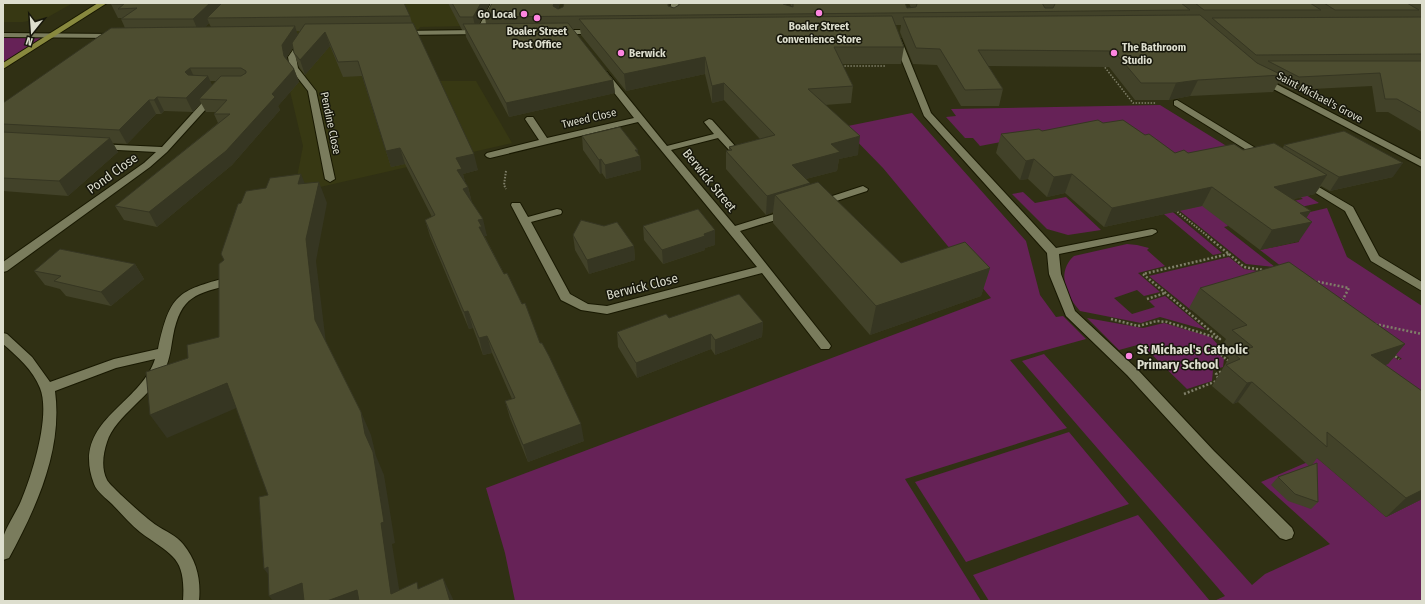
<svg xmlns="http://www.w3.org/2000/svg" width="1425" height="604" font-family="'Fira Sans Condensed',sans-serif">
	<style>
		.built { fill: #373813 }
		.green { fill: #662257 }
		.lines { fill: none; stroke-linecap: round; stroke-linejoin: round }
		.minor-casing { stroke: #181800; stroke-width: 2 }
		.major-casing { stroke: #181800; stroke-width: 2 }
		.path-far2 { stroke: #7f7f69; stroke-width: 1.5; stroke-dasharray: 1.5 1.5; stroke-linecap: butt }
		.path-far1 { stroke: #7f7f69; stroke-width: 2; stroke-dasharray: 1.5 1.5; stroke-linecap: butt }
		.path { stroke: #7f7f69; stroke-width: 2.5; stroke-dasharray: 2 2; stroke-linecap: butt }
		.minor { fill: #7a7c5d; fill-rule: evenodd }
		.major { fill: #88893e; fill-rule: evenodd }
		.wall { fill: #424229; fill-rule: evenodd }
		.shaded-wall { fill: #363622 }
		.building { fill: #4d4d30; stroke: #363622 }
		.poi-dot { fill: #fe85e0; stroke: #17170b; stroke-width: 1.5 }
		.labels { text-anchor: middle; stroke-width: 3; stroke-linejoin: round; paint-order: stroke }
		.far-poi-label { font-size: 11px; font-weight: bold; fill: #dddece; stroke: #17170b }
		.far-street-label { font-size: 11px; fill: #dddece; stroke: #17170b }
		.street-label { font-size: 13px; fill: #dddece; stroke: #17170b }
		.poi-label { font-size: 13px; font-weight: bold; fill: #dddece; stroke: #17170b; text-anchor: start }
	</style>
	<rect width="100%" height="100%" fill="#303014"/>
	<path class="built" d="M3,3H73L48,17L23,22H3Z
		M243,3H484L467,26L420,27L410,42L421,81H476L512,143L294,193L303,146L289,87Z"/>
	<path class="green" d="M3,35L52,36L3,67Z
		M1160,105L1319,203L1283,211L1274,205L1303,199L1256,165L1022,138L980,146L973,138H965L946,117L956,116L951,109Z
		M912,113L1026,241L1040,295L1056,317L1063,316L1086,339L1010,360L1067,428L905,479L981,601H515L505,553L486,488L991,298L883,168L843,127Z
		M1023,192L1035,203L1066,197L1101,230L1068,235L1047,229L1012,194Z
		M1213,199L1228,226L1224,227L1275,267L1246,264L1175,207Z
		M1168,208L1222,253L1213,255L1159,210Z
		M1327,208L1347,257L1422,306V426L1347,325L1398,360L1402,359L1280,272L1286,270L1260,250L1299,242L1289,217Z
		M1127,244L1137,245L1149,248L1147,250L1165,266L1138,273L1160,292L1144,296L1137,290L1114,298L1132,314L1155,307L1149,301L1165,296L1206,330L1160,317L1141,323L1080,311C1066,296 1056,272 1074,256Z
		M1229,257L1244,269L1265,272L1221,301L1191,310L1149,276Z
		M1087,318L1143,328L1164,323L1211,337L1219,346L1213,349L1224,359L1223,367L1213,370L1212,381L1187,389L1141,344L1119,350Z
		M1044,354L1252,585L1265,574L1330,544L1261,482L1317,458L1386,517L1422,499V601H1214L1225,596L1022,361Z
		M1069,432L1129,504L966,562L915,482Z
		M1138,515L1210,601H989L973,575Z"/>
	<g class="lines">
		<defs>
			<path id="minor" d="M491,3H499L484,34L401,35L397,33L401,31L477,30Z
				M671,3H679L678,17L674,19L670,17Z
				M556,30H597L601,32L597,34H559L555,32Z
				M3,33L115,34L119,36L115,38L3,37Z
				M894,37L901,39L931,113L1056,248L1152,229L1156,230L1157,232L1152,235L1059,254L1061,274L1075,311L1137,369L1214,451L1292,528L1294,533L1292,538L1286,540L1280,538L1204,459L1127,375L1066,316L1049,274L1047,253L924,116L893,39Z
				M300,40L307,42L296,57L298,68L316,91L335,179L330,182L325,179L308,91L290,68L288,57Z
				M601,72H607L667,146L714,134L704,122L709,119L712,120L736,147V151H730L718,138L671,150L735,226L784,211H792L793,213L792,215L740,231L829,343L831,346L829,349H821L762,273L607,314L581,310L561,300L511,205L512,203H520L528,217L557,209L561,210L562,212L561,214L531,222L570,294L588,304L607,306L757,267L638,122L490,158L487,157L485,155L487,153L539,140L525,119L527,117H533L547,138L634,118L601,76Z
				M1261,76L1422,160V167L1258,81V77Z
				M213,93L217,96L216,98L167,152L150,167L7,271L3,272V262L144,163L156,152L99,149L94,146L96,144L162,147L210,94Z
				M1177,100L1267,155L1269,157L1267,159H1261L1174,105V101Z
				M1305,179L1353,207L1379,256L1422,282V291L1371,261L1345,211L1301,184L1300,182Z
				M863,186L868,189L867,191L821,206L816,203L817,201Z
				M229,277L233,278L235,281L233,284C196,294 181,295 173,336C171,347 170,359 165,369C153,395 115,416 107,442C103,454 101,468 107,480C111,487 148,520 156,525C165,531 177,536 183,544C197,561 201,580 199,601H183C186,556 172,556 140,532C130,524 121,513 112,504C106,498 97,492 94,484C70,421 140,406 155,359L116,368L55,391C63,450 36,508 9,558L3,560C3,554 2,546 3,539C4,530 17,511 21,501C32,475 51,415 40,388C33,370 17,356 3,344V333L7,334L32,357L50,382L114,359L158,349C170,294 177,291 229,277Z"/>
			<path id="major" d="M98,3H107L3,69V63Z"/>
		</defs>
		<use href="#minor" class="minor-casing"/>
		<use href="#major" class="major-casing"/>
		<path class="path-far2" d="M1103,65L1133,103H1156
			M842,68L845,66H885"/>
		<path class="path-far1" d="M506,171L504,185L506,189
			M1175,210L1210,238"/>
		<path class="path" d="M1229,254L1244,267L1263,270
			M1314,281L1349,288L1341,303
			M1147,299L1165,293
			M1111,319L1138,326L1157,321L1167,322L1220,339L1143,274L1229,254L1208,237
			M1375,324L1422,334
			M1223,347L1215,350L1230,362
			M1392,354L1399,359
			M1184,394L1219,380L1216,374L1222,371"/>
		<use href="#minor" class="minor"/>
		<use href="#major" class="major"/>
	</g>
	<path class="wall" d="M448,3H490L479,24H486L485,17L492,3H560L558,9L670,6L674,8L783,4L791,6L790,3H905L907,8H911L909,3H1422V132L1388,112H1376L1372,86L1292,90L1278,83L1273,92L1190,96L1169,100H1135L1109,67L988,66L1003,89L999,106H961L937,65L913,64L900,32L901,25H895L904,47L901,64H842L853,86L851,103L825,105L858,155L839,159L837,171L806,179L810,183V184L901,263L990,268L981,296L870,335L773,223V212L766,215L726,169V151L729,150V147L760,139L724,100L712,103L705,74L626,91L581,35L580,29H572L613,80L615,93L509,117L466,37L465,30H462Z
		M111,4L410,16L412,23L478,170L463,174L465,182L468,187L472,203L487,236H484L485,237L540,343L584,441L528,462L510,418L505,401L512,399L492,353L483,355L473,328L469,329L430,236L425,220L432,217L405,164L391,167L362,76L343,77L330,46L305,75L299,67L294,53L293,48L287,57V60L294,69L299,82L278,106L280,110L232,165L157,227L124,220L115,206L218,123L214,114L215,112H206L201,103L193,112L164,111L161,114H156L127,144L113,143L118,152L68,196L3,191V103L125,28L121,19L123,18H118ZM209,23L211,27H205ZM296,31H300L298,35ZM210,81H217L212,86Z
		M1103,123L1145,135L1175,153H1188L1283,148L1284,145L1393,177L1330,191L1321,186L1315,194L1294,199L1307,218L1299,241L1260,250L1202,206L1104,227L1065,193L1047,197L1028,179L1020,180L996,153L1001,134L1042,131Z
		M582,136L638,150V154L640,156L641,170L606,179L602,173L600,174L583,150Z
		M643,226L715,230V245L705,248V250L663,264L644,240Z
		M573,235L634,246L635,260L589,274L575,250Z
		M135,264L144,279L111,306L66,296L60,289L45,285L34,271Z
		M1200,288L1405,344L1388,364L1385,365L1422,499L1386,517L1317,458L1312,465L1318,502L1311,509L1288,501L1271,485L1278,477L1309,466L1238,402L1233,404L1212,386L1229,358L1219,350L1226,339L1189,308Z
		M669,318L763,322L762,337L715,355L711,349L637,378L618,347L617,332Z"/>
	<path class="shaded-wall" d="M210,3H230L207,18L209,23L199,33L193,19Z
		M481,3H490L476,30L473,17Z
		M554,3H560L555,16L553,6Z
		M295,26L299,39L287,57L289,69L284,56L282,45Z
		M325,32L330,46L305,75L300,60Z
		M705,57V74L626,91L624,74Z
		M190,68L196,81L192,85L185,72Z
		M294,69L299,82L278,106L280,110L232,165L157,227L149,212L272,94Z
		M208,76L214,89L199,99L201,103L193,112L186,98Z
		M613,80L615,93L509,117L506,103Z
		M1198,80L1190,96L1169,100L1176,83Z
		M724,83V100L712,103V86Z
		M157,97L164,111L161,114L154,100Z
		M149,100L156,114L127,144L119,130Z
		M860,136L858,155L839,159L837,171L790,183L792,165L831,144Z
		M110,138L118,152L68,196L59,181Z
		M400,148L405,164L391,167L386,151Z
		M635,150H638V157L640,156L641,170L606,179L605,165Z
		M474,154L478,170L463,174L466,185L457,170L456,158Z
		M601,159L602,173L600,174L599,160Z
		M1034,159L1028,179L1020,180L1026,161Z
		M1403,163L1393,177L1330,191L1339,177Z
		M301,174L310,196L298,184Z
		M1072,174L1065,193L1047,197L1054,177Z
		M1327,175L1315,194L1263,206L1274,187Z
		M319,182L327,203L316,261L326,343L315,320L306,239Z
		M810,183L808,201L775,195L773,212L766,215L767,196Z
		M468,187L472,203L463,189Z
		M1212,187L1202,206L1104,227L1112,208Z
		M1311,211L1303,223L1312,222L1299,241L1260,250L1272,230L1300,213Z
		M483,219L487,236H484L479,227L478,220Z
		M715,230V245L705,248V250L663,264L662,250Z
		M634,246L635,260L589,274L587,260Z
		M135,264L144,279L111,306L101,292Z
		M990,268L981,296L870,335L876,306Z
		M468,311L473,328L469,329L464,312Z
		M763,322L762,337L715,355V340Z
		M711,334V349L637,378L636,363Z
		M487,336L492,353L483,355L479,338Z
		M1405,344L1388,364L1354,376L1371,355Z
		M1252,382L1238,402L1233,404L1247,383Z
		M227,383L241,406L167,438L150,415Z
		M361,412L371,435L376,456L384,475L395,543L392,544L401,601L391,594L381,523L365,434Z
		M581,424L584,441L528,462L523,445Z
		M1422,490V499L1386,517L1406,498Z
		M268,567L280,589L264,569Z
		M443,578L453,599V601H450Z
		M302,583L314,601H273L269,596Z
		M357,590L364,601H327Z"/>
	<path class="building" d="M112,3H210L193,19H121L137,8L118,9L124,4H111Z
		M222,3H404L410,16L207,18Z
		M452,3H481L473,17H460Z
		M492,3H554L553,6L558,9L563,7L564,3H668V6L674,8L679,5V3H783V4L793,7V3H905L907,8L916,7L917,4L916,3H1042L1045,8H1053L1055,4L1054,3H1181L1190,10L485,17Z
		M1195,3H1310L1321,10H1204Z
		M1324,3H1407L1419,10H1335Z
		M1200,15L1257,63L1282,75L1198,80L1176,83H1141L1114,51L978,50L1003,89L965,90L940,49L916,48L903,17Z
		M892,16L904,47H834L853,86L808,89L860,136L831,144L840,152L792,165L810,183L767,196L726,151L732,150L729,147L775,135L724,83L712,86L705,57L624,74L579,19Z
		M1422,17V54L1256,55L1212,18Z
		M413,23L474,154L456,158L462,169L457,170L468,187L463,189L483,219L478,220L482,227H479L504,274L507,273L522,304L525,303L540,343H542L549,356L581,424L523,445L505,401L515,398L487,336L479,338L468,311L464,312L425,220L435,215L400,148L386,151L358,61L338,62L325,32L300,60L294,53L292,43L305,24Z
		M568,23L613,80L506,103L463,24Z
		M295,26L282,45L284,56L294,69L272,94L275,97L226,151L149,212L115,206L230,114H214L227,100L199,99L221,76H241L246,73V71L241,68H190L185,72L188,75L208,76L186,98L157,97L154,100H149L119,130L3,124V103L111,28Z
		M1268,61H1422V113L1397,99H1385L1380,73L1299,77Z
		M1098,120L1103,123L1123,120L1145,135L1149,134L1175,153L1184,150L1188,153L1234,144L1243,150L1274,143L1327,175L1274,187L1311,211L1300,213L1312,222L1272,230L1212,187L1112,208L1072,174L1054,177L1034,159L1026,161L1001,134L1039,129L1042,131Z
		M620,127L638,150H635L640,156L605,165L601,159L599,160L582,136Z
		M1344,131L1403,163L1339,177L1284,145Z
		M3,132L110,138L59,181L3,178Z
		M301,174L298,184L319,182L306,239L315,320L361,412L365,434L373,452L384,522L381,523L391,594L417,582L418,589L443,578L450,601H359L357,590L327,601H304L302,583L269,596L268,567L264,569L259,497L268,495L227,383L150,415L146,372L188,358L187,345L219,337V264L224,260L221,254L238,204L241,203L246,191L266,188L270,178Z
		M818,182L901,263L965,242L990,268L876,306L775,195Z
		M698,209L715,230L704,234L705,236L662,250L643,226Z
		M581,220L604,226L617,222L634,246L587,260L573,235Z
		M60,249L135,264L101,292L54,281L61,276L34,271Z
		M1289,262L1405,344L1371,355L1422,391V490L1406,498L1327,432V447L1252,382L1247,383L1226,365L1240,359L1233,353L1253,347L1232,330L1247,325L1200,288Z
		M739,294L763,322L715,340L711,334L636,363L617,332L666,314L669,318Z
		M1317,463L1318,502L1295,494L1278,477Z"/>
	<g class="poi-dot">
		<circle cx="819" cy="13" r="4"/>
		<circle cx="524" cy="14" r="4"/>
		<circle cx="537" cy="18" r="4"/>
		<circle cx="621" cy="53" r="4"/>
		<circle cx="1114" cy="53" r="4"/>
		<circle cx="1129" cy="356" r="4"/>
	</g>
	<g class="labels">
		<g class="far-poi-label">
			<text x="516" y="18" text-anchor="end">Go Local</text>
			<text x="819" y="30">Boaler Street<tspan x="819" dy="13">Convenience Store</tspan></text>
			<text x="537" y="35">Boaler Street<tspan x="537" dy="13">Post Office</tspan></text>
			<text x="1122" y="51" text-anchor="start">The Bathroom<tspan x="1122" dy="13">Studio</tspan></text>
			<text x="629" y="57" text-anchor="start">Berwick</text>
		</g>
		<g class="far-street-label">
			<text transform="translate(1320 97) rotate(28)" y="4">Saint Michael's Grove</text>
			<text transform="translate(589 118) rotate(-13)" y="4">Tweed Close</text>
			<text transform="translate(331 123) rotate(78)" y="4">Pendine Close</text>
		</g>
		<g class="street-label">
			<text transform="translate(112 173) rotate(-36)" y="5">Pond Close</text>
			<text transform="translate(710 180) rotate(51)" y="5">Berwick Street</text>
			<text transform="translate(642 286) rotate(-14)" y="5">Berwick Close</text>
		</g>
		<g class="poi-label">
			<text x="1137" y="354">St Michael's Catholic<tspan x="1137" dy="15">Primary School</tspan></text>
		</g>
	</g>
	<rect width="1425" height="604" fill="none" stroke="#dddece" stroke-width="8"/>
	<g transform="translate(32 32) rotate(197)" stroke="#17170b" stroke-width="3" paint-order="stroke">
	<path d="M0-3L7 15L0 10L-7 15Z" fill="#dddece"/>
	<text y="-6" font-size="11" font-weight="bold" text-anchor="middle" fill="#dddece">N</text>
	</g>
</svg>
